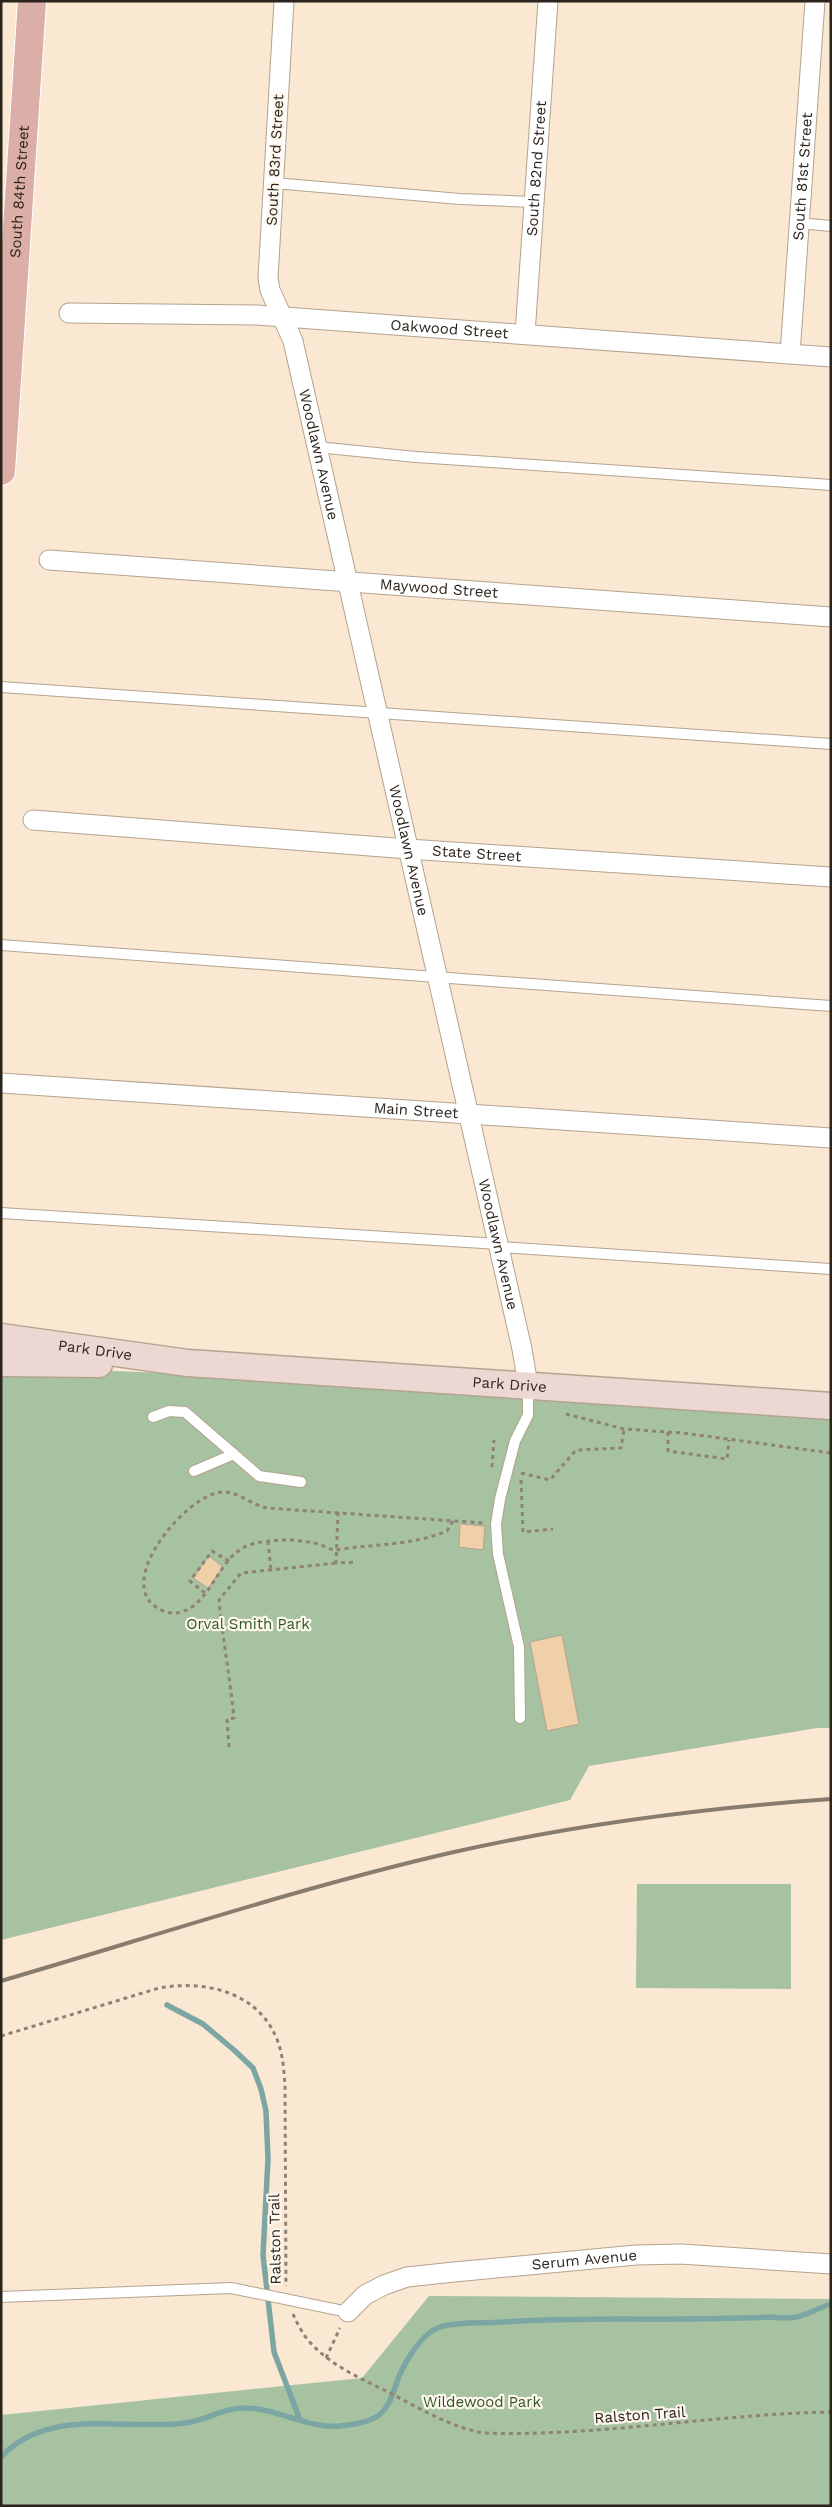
<svg xmlns="http://www.w3.org/2000/svg" width="832" height="2507" font-family="'Work Sans',sans-serif">
	<style>
		.green { fill: #a7c2a1 }
		.lines { fill: none; stroke-linecap: round; stroke-linejoin: round }
		.stream { stroke: #7ca6a3; stroke-width: 5.5 }
		.building { fill: #efd0a9; stroke: #b4a38f }
		.lane-casing { stroke: #b3a38e; stroke-width: 12 }
		.street-casing { stroke: #b3a38e; stroke-width: 21 }
		.secondary-casing { stroke: #b3a38e; stroke-width: 29 }
		.primary-casing { stroke: #fff; stroke-width: 30 }
		.path { stroke: #8f8274; stroke-width: 3; stroke-dasharray: 4 4; stroke-linecap: butt }
		.lane { stroke: #fff; stroke-width: 10 }
		.street { stroke: #fff; stroke-width: 19 }
		.secondary { stroke: #edd7d3; stroke-width: 26 }
		.primary { stroke: #dbafa7; stroke-width: 28 }
		.rail { stroke: #887c6e; stroke-width: 4 }
		.labels { text-anchor: middle; stroke-width: 4.5; stroke-linejoin: round; paint-order: stroke }
		.street-label { font-size: 15px; fill: #2b241c; stroke: #fef7ee }
		.park-label { font-size: 15px; fill: #2f5724; stroke: #fef7ee }
	</style>
	<rect width="100%" height="100%" fill="#fae8d2"/>
	<path class="green" d="M67,1369L235,1376L831,1415V1728H817L589,1766L570,1800L1,1940V1371Z
		M637,1884H791V1989L636,1988Z
		M429,2296L831,2299V2506H1V2415L362,2378Z"/>
	<g class="lines">
		<path class="stream" d="M167,2005L203,2024L234,2050L253,2068L261,2089L266,2111L268,2159L263,2255L274,2352L300,2420
			M1,2457C48,2406 125,2431 185,2423C205,2421 224,2407 246,2408C277,2408 308,2429 340,2426C352,2425 366,2423 376,2417C392,2408 394,2385 402,2370C410,2354 423,2333 440,2327C461,2321 482,2324 503,2322C592,2316 682,2322 771,2317C800,2321 805,2313 831,2304"/>
	</g>
	<path class="building" d="M460,1524L485,1526L483,1550L459,1547Z
		M209,1556L223,1567L208,1588L193,1578Z
		M562,1635L579,1724L547,1731L530,1642Z"/>
	<g class="lines">
		<defs>
			<path id="lane" d="M274,183L460,199L534,202
				M799,223L831,226
				M317,447L416,457L831,485
				M1,687L831,744
				M1,945L831,1006
				M1,1213L499,1244
				M499,1247L831,1269
				M153,1417L169,1411L185,1412L259,1476L301,1482
				M194,1471L234,1454
				M520,1718L519,1647L498,1554L496,1524L500,1499L515,1441L528,1415V1386
				M1,2297L231,2288L348,2312"/>
			<g id="street">
				<path id="s1" d="M284,1L268,278L270,290L293,341L522,1349L528,1385"/>
				<path id="s2" d="M69,313L257,315L831,357"/>
				<path id="s3" d="M525,334L548,1"/>
				<path id="s4" d="M790,354L815,1"/>
				<path id="s5" d="M49,560L831,617"/>
				<path id="s6" d="M33,820L408,849L831,877"/>
				<path id="s7" d="M1,1083L831,1138"/>
				<path id="s8" d="M348,2312L365,2295L384,2285L407,2277L454,2272L636,2255L681,2254L831,2264"/>
			</g>
			<g id="secondary">
				<path id="s9" d="M1,1337L188,1363L831,1406"/>
				<path d="M1,1363L99,1364"/>
			</g>
			<g id="primary">
				<path id="s10" d="M1,471L32,1"/>
			</g>
		</defs>
		<use href="#lane" class="lane-casing"/>
		<use href="#street" class="street-casing"/>
		<use href="#secondary" class="secondary-casing"/>
		<use href="#primary" class="primary-casing"/>
		<path class="path" d="M566,1414L624,1429L683,1433L831,1453
			M668,1432V1451L727,1459L729,1440
			M492,1467L494,1440
			M521,1473L550,1480L576,1450L621,1448L624,1429
			M521,1480L523,1532L553,1529
			M338,1512L336,1563L357,1562
			M453,1521L447,1531C418,1543 388,1544 358,1547C351,1547 342,1550 335,1550C328,1549 321,1544 314,1543C298,1540 284,1539 269,1541C258,1542 245,1545 237,1552C216,1568 207,1608 177,1613C170,1614 162,1611 156,1607C115,1580 187,1494 222,1492C238,1491 251,1505 267,1508L483,1523
			M268,1541L271,1570
			M205,1593L190,1581L212,1551L229,1561
			M229,1747L227,1719L234,1718C230,1678 223,1640 219,1600L241,1573L336,1563
			M1,2036L159,1988C204,1980 256,1991 276,2037C283,2053 284,2070 285,2086L286,2286
			M293,2314C297,2323 302,2333 308,2340C329,2365 360,2378 388,2392C419,2408 448,2426 483,2433C599,2437 714,2414 831,2412
			M326,2358L340,2328"/>
		<use href="#lane" class="lane"/>
		<use href="#street" class="street"/>
		<use href="#secondary" class="secondary"/>
		<use href="#primary" class="primary"/>
		<path class="rail" d="M1,1981C152,1937 301,1887 454,1852C578,1824 704,1808 831,1799"/>
	</g>
	<g class="labels">
		<g class="street-label">
			<text transform="translate(275 160) rotate(-87)" y="5">South 83rd Street</text>
			<text dy="5" stroke="none"><textPath href="#s3" startOffset="166">South 82nd Street</textPath></text>
			<text dy="5" stroke="none"><textPath href="#s4" startOffset="178">South 81st Street</textPath></text>
			<text dy="5" stroke="none"><textPath href="#s10" startOffset="280">South 84th Street</textPath></text>
			<text dy="5" stroke="none"><textPath href="#s2" startOffset="381">Oakwood Street</textPath></text>
			<text dy="5" stroke="none"><textPath href="#s1" startOffset="462">Woodlawn Avenue</textPath></text>
			<text dy="5" stroke="none"><textPath href="#s5" startOffset="391">Maywood Street</textPath></text>
			<text dy="5" stroke="none"><textPath href="#s1" startOffset="868">Woodlawn Avenue</textPath></text>
			<text dy="5" stroke="none"><textPath href="#s6" startOffset="445">State Street</textPath></text>
			<text dy="5" stroke="none"><textPath href="#s7" startOffset="416">Main Street</textPath></text>
			<text dy="5" stroke="none"><textPath href="#s1" startOffset="1272">Woodlawn Avenue</textPath></text>
			<text dy="5" stroke="none"><textPath href="#s9" startOffset="95">Park Drive</textPath></text>
			<text dy="5" stroke="none"><textPath href="#s9" startOffset="511">Park Drive</textPath></text>
			<text transform="translate(275 2239) rotate(-91)" y="5">Ralston Trail</text>
			<text dy="5" stroke="none"><textPath href="#s8" startOffset="248">Serum Avenue</textPath></text>
			<text transform="translate(640 2415) rotate(-4)" y="5">Ralston Trail</text>
		</g>
		<g class="park-label">
			<text x="248" y="1629">Orval Smith Park</text>
			<text x="482" y="2407">Wildewood Park</text>
		</g>
	</g>
	<rect width="832" height="2507" fill="none" stroke="#2b241c" stroke-width="5"/>
</svg>
